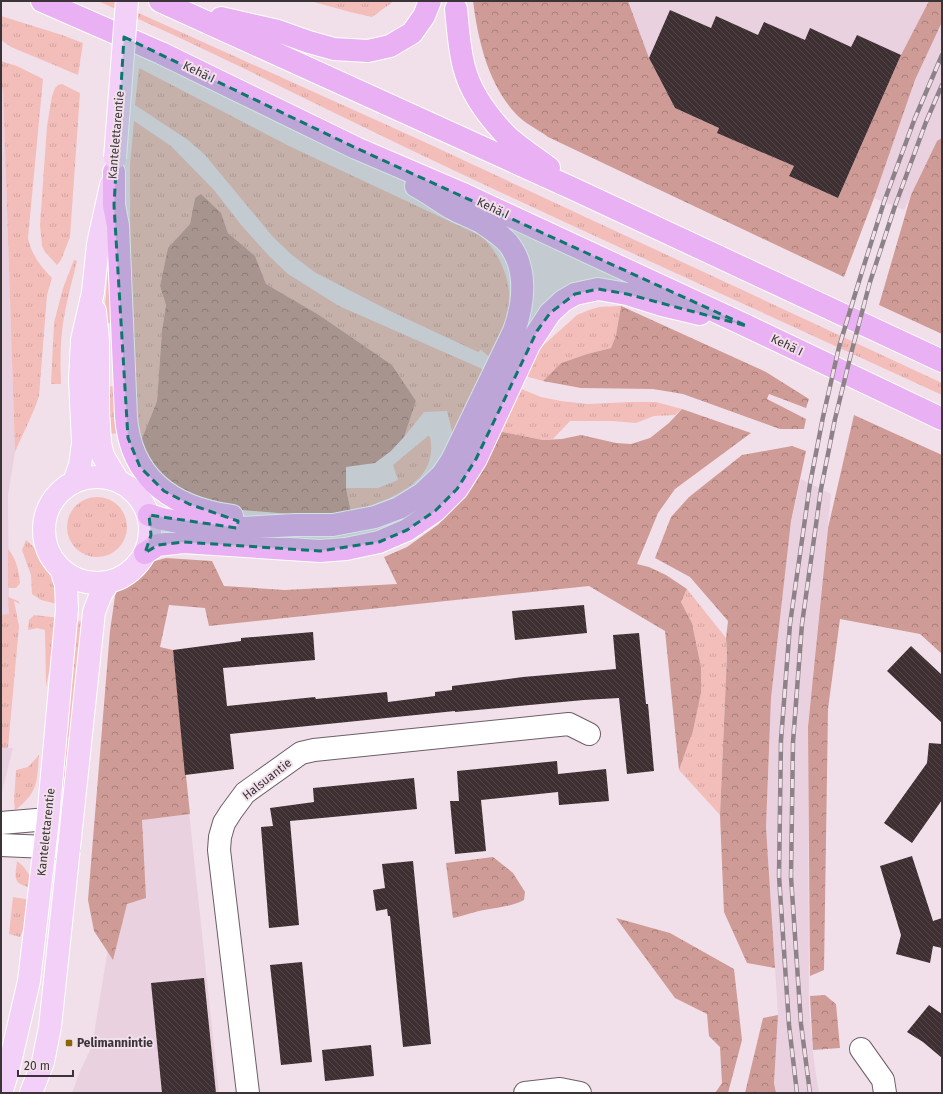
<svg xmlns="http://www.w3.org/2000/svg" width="943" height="1094" font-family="'Fira Sans',sans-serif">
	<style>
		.built { fill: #ead1df }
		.grass { fill: url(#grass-tufts) }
		.forest { fill: url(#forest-crowns) }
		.building { fill: url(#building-back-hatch) }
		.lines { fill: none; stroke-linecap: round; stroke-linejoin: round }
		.minor-casing { stroke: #6d5e67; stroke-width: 24 }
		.major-casing { stroke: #fff; stroke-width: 24 }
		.highway-casing { stroke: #fff; stroke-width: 24 }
		.minor { stroke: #fff; stroke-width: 22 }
		.major { stroke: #f2d0f8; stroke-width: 22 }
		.highway { stroke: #e9b1f3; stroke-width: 22 }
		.rail-casing { stroke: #8e8289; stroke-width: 4.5 }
		.rail { stroke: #f1e0ea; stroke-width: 3; stroke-dasharray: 9; stroke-linecap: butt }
		.major-bridge-casing { stroke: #fff; stroke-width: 24; stroke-linecap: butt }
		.major-bridge { stroke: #f2d0f8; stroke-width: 22 }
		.marked { fill: #0f766e; fill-opacity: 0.2; stroke: #0f766e; stroke-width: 3; stroke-dasharray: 8 5; stroke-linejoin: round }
		.poi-dot { fill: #876703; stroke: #f1e0ea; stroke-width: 1.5 }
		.labels { text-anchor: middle; stroke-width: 4; stroke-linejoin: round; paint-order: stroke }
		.street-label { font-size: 12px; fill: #3a3337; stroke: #f1e0ea }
		.poi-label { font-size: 12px; font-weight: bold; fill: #3a3337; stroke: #f1e0ea; text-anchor: start }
	</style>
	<defs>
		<pattern id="grass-tufts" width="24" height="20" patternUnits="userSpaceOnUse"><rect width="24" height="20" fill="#f3beba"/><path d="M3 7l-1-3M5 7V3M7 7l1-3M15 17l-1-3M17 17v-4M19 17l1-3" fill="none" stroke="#d1a4a0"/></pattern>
		<pattern id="forest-crowns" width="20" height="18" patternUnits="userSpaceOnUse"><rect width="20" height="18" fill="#cf9b96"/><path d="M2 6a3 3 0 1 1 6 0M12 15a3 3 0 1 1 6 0" fill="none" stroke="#a97f7b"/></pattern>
		<pattern id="building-back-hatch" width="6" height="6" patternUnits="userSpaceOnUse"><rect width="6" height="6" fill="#3e2f32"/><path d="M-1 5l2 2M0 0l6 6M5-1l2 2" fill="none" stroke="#524548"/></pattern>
	</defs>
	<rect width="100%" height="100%" fill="#f1e0ea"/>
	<path class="built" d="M628,1H929L901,55L838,198L789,176L717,133L719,128L675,108L649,58Z
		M942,22V138L937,141L904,210L874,198L915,80Z
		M1,88L3,89L15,452L8,495L9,599L17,614L1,616Z
		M801,479L831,494L808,727L809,1006L814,1061L819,1093H776L774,1083L778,1015L766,827L771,698L791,521Z
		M1,748H13L1,796Z
		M188,802L219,1093H72L80,1071L92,1046L131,808Z"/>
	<path class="grass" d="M98,1H112L418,139L942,383V395C765,313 587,234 411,150C307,100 204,47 98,1Z
		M310,1H394L372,17L350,12Z
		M1,16L62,35L83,43L78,75L11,47L1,40Z
		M1,61L17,66L43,79L28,238C31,254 41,267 52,278L47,295L39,396C33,415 23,433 15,452L3,89L1,88Z
		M139,68L289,146L481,236C502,255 514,287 508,315C505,330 498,345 492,359L481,350L478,352L390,311L316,273L292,255L273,237L205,155L188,140L135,105Z
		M62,84L80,93L70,237L61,260L57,265L45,252L42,246L40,225L47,126L52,96L55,88L58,85Z
		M134,121L171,146L214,190L242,226L269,256L288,274L339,306L487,371L454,439L447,411L424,412L404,437L416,401L392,365L319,315L266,284L255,256L228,233L221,213L195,198L190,224L168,249L160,286L166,305L162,331L157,401L141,441L131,387L130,165Z
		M74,260L77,261C73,278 68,295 65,312C60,336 60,360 61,384H51L54,323L63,288Z
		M109,266L113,323H104L108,268Z
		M621,306L616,335L611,348L587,354L561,363L543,381L525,376L538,350L577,315L589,310L599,307Z
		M115,386L120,434L107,433L105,387Z
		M519,388L541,397L561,401L588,404L631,402H656L682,409L675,415L654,416L636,423L612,421H570L553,439L543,440L498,431Z
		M428,436L430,437C440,484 386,501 351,512L346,488H378L398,480L393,465Z
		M67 527a30 30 0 1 1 60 0a30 30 0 1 1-60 0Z
		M26,540L36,549L47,567L55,576L57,604L41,600L32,594L31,575L22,550Z
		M8,549C16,558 19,571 20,583L16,588H8Z
		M687,589L726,638L727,654L720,815L679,770L693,731L701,693V667L692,623L681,602Z
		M8,597L18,601L20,604L14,601L19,626L8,748H1V615L9,614Z
		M34,615L60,618L46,687L45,630L37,628L28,630L29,620Z
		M80,621L82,623V626L66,786L63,788H57L75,624Z
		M39,755C37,782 38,793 15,810L14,801L16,770L28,767Z
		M17,861L23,866L33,880L32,888C12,883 15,879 17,861Z
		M13,897L31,900L25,926L20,937L9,934Z"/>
	<path class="forest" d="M473,1H628L649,58L675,108L719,128L718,133L794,166L789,176L838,198L901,55L929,1H942V22L915,80L874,198L844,277L548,137C539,130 524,123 516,114C488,84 478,40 473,1Z
		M942,138V334L879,305L911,195L937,141Z
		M201,194L221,213L228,233L255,256L266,284L319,315L392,365L416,401L404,437L391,451L375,463L346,467V488L351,512L315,516L242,510L208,503L169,484L150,462L141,441L157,401L162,331L166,305L160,286L168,248L190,224L195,198Z
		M621,306L766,372L809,399L806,408L769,394L767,399L806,419L804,429H780L683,394L653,389L581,388L543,381L561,363L587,354L611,348L616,335Z
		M682,409L751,433L675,489L658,513L637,564L649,567L666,575L687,589L681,602L692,623L701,667V693L693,731L679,770L665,631L589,586L209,626L205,608L169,605L160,647L173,650L190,814L142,820L146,898L127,904L113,960L94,931L88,900L110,631L115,596L117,590L120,586L142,573L151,562L166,558L212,561L224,586L285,590L397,584L384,557L407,547L439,524L467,491L498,431L543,440L562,439L581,435L616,443L631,444L650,438L669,423Z
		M854,415L942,455V654L920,634L840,619L828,709L824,970L810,976L808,727L828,528Z
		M792,446L806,451L791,521L771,698L766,827L775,968L747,963L724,912L720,815L727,654L726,638L728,621L690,577L655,558L671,517L689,497L742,455Z
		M493,857L513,873L525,892L524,900C510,907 499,907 484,910C473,912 463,916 453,918L446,863Z
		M616,918L670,933L734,969L742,1040L728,1093H715L722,1083L720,1047L709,1036L707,1014L675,998Z
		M825,995L836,1004L840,1048L813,1050L810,996Z
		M778,1015L774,1083L776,1093H745L763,1018Z"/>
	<path class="building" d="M670,10L711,28L716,16L758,35L764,22L805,40L810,28L851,47L857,35L901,55L838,198L789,176L794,166L717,133L719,128L675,108L649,58Z
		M584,605L587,633L515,640L512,611Z
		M313,632L315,660L223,668L227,706L315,697L316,699L387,692L388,702L435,696V692L452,690V686L523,677L616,669L613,635L639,633L646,704H648L654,771L627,774L619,698L584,700L455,712V711L230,734L234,769L185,775L173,650L241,641V638Z
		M911,646L942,675V723L887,671Z
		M929,743L942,744V800L912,843L884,823L927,763Z
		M557,761L558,774L606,769L609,801L559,805L558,792L481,800L486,851L455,854L450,801H459L457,771Z
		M414,778L417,809L290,821L299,925L269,928L261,827L273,826L270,808L314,802L313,788Z
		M912,856L933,921L942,918V948L933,946L930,963L896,954L901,935L880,866Z
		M413,861L431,1044L403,1047L390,916H388L387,909L376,911L373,890L385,888L382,864Z
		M302,962L312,1062L281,1065L270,965Z
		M204,978L216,1093H162L151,983Z
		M929,1005L942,1014V1058L923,1042L907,1032Z
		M371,1045L374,1076L325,1081L322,1050Z"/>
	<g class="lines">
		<defs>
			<path id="minor" d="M1,823L48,819L71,820
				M1,845L69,848
				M861,1049L883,1080L885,1093
				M248,1093L219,850L220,837L224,823L231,812L245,793L301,753L314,750L569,724L589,734
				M525,1093L560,1089L580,1093"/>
			<path id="major" d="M95,311L98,340V410L100,443L103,456L118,481
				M44 530a53 53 0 1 1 106 0a53 53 0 1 1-106 0Z
				M74,482L80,465L83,443L80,380L82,340L93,292L98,244L111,185
				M1,1093L8,1071L29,981L48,819L67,609L66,585L61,569
				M31,1093L43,1062L50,1027L94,612L101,594L109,582"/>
			<path id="highway" d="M42,1L161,53L356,148L461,193L747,326L942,419
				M160,1L576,190L942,361
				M456,9C458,28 459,48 464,67C470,91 488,116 505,134C518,147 535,157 549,168
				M221,18L278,31L309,42L334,49L368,51L390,46L412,33L424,16L430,1
				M114,172V205L118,226L126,417C131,480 174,508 232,516
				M149,515L162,519L183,523L241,528L295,525H333L375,517L399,508L422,494L442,475L452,460L514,331C524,303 528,268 508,243C501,235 490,228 481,222C472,217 462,214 453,209C441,202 429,193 416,186
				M145,553L158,545L183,542L320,551L346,549L379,542L407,530L435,511L457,489L476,459L529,345L550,313L563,301L575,294L598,289L627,294L662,305L700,314"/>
		</defs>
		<use href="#minor" class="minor-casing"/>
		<use href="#major" class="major-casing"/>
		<use href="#highway" class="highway-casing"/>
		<use href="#minor" class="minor"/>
		<use href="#major" class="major"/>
		<use href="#highway" class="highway"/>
		<defs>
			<path id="rail" d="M797,1093L789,1025L779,876L781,740L790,624L810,484L823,417L839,347L860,278L884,202L915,118L942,55
				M810,1093L801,1024L791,877L793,742L802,624L821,489L835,419L852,350L870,282L895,206L926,122L942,85"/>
		</defs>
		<use href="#rail" class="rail-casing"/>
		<use href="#rail" class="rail"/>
		<defs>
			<path id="major-bridge" d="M115,158L127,1"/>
		</defs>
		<use href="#major-bridge" class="major-bridge-casing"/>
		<use href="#major-bridge" class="major-bridge"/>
	</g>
	<path class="marked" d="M124,37L356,148L747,326L627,294L598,289L575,294L550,313L537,331L476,459L457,489L435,511L407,530L379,542L320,551L183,542L158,545L145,553L151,535L149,515L237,528L238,521L189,504L164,491L140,467L128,438L114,205Z"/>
	<rect class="poi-dot" x="65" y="1039" width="8" height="8" rx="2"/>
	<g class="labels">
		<g class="street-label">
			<text transform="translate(199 72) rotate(26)" y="4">Kehä I</text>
			<text transform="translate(116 135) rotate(-85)" y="4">Kantelettarentie</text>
			<text transform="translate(493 208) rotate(25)" y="4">Kehä I</text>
			<text transform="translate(787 345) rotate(26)" y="4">Kehä I</text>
			<text transform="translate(267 779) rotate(-38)" y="4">Halsuantie</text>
			<text transform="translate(46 832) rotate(-84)" y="4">Kantelettarentie</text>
		</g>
		<g class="poi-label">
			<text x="77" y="1047">Pelimannintie</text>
		</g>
	</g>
	<rect width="943" height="1094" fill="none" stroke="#3a3337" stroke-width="4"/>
	<path d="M18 1070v6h55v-6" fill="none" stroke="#3a3337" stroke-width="2"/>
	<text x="24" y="1070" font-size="12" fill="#3a3337" stroke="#f1e0ea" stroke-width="3" paint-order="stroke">20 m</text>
</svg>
